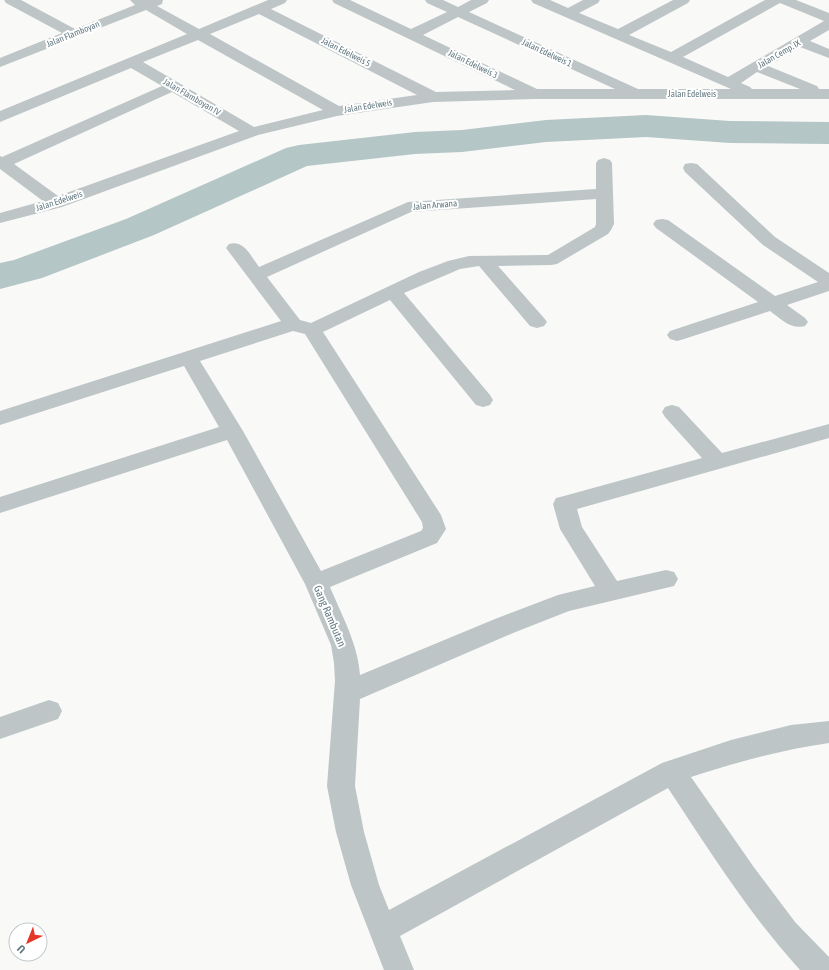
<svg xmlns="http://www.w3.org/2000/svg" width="829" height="970" font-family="'Asap Condensed',sans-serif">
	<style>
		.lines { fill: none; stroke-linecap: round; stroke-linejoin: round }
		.river { fill: #b5c6c7; fill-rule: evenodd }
		.minor { fill: #bdc5c7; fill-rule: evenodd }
		.labels { text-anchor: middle; stroke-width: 4; stroke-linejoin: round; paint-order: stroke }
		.far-street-label { font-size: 9px; fill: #647a83; stroke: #fff }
		.street-label { font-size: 11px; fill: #647a83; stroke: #fff }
	</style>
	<rect width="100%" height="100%" fill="#f9f9f7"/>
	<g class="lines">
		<path class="river" d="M646,115L730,121L829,122V144L730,143L646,137L546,142L462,152L415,154L307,166L154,235L42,278L0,289V263L14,260L126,219L286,148L299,145L415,132L462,130L546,120Z"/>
		<path class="minor" d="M4,0H21L75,29L135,5L130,0H163L162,4L157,6L199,29L268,0H287L285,3L271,9L436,92L515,90L334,3L332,0H350L411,29L447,12L427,3L425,0H443L458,7L471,0H489L487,3L469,12L638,89H731L533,3L531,0H550L568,8L583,0H600L598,3L579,13L618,29L673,0H690L688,3L629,35L671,52L765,0H796L829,13V30L810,41L829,49V58L800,47L768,66L817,86L819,89H829V99H534L433,102L337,116L258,135L62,207L0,223V213L43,201L0,169V156L2,157L162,86L131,68L0,122V111L187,34L146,10L0,67V58L62,33L6,3ZM780,3L824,21L728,77L683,57ZM259,14L417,95L339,106L210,34ZM458,17L615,89H537L423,35ZM198,40L323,110L254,127L143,62ZM757,72L800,89H752L750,87L741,83ZM172,92L239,131L58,196L14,164Z
			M604,158L610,160L612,163L614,224L611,230L608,234L557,264L551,265L498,266L544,318L547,322L544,326L537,328L530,326L479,266L460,269L404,293L490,395L493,400L490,405L483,407L476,405L390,300L323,332L441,515L446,529L437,543L330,587C342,616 358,644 360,675L495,619L558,595L595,586L560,529L553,504L556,498L564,496L702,458L665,417L662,412L665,407L672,405L679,407L722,453L829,424V438L577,509L582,527L617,581L666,570L674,572L678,579L674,586L569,611L513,633L360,699L355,786L364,832L379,885L389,910L662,763L731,740L791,725L829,721V743C781,750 737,762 691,777L753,866L795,922L829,957V970H800C749,914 709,850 668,788L400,936L414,970H384L351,885L336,832L327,786L335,681L334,663L331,645L305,584L227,440L0,513V497L219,427L184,366L0,425V411L281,321L226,248L229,244C244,240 250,255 259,267L408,202L596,189V163L598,160ZM596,199V224L595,227L548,255L469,256L448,261L419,272L311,323L300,320L267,277L411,212ZM293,331L305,334L422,522L423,528L421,531L321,571L243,431L200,361Z
			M691,163L697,164L775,237L829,273V291L787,305L805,318L808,322L805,326C791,330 781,319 770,311L684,339L677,341L670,339L667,335L670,331L758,302L656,228L653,224L656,220L662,219L668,220L775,296L818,282L763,245L685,172L683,168L685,164Z
			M49,700L58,703L62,711L58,719L0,739V717Z"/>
	</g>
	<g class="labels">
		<g class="far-street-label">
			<text transform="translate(73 34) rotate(-22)" y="3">Jalan Flamboyan</text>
			<text transform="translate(346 52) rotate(27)" y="3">Jalan Edelweis 5</text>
			<text transform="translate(547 53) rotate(25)" y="3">Jalan Edelweis 1</text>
			<text transform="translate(779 54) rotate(-30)" y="3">Jalan Cemp. IX</text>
			<text transform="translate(473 64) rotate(26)" y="3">Jalan Edelweis 3</text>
			<text x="692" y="97">Jalan Edelweis</text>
			<text transform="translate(192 97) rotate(30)" y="3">Jalan Flamboyan IV</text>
			<text transform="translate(368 106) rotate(-9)" y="3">Jalan Edelweis</text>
			<text transform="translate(59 201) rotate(-18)" y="3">Jalan Edelweis</text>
			<text transform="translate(435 205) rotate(-5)" y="3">Jalan Arwana</text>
		</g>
		<g class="street-label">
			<text transform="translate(330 616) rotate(67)" y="4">Gang Rambutan</text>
		</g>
	</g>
	<g transform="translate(28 942) rotate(223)"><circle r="19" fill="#ffffff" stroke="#c1cacd"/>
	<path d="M0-3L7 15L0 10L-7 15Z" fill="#e6362a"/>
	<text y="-6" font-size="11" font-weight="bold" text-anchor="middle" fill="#647a83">U</text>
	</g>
</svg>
